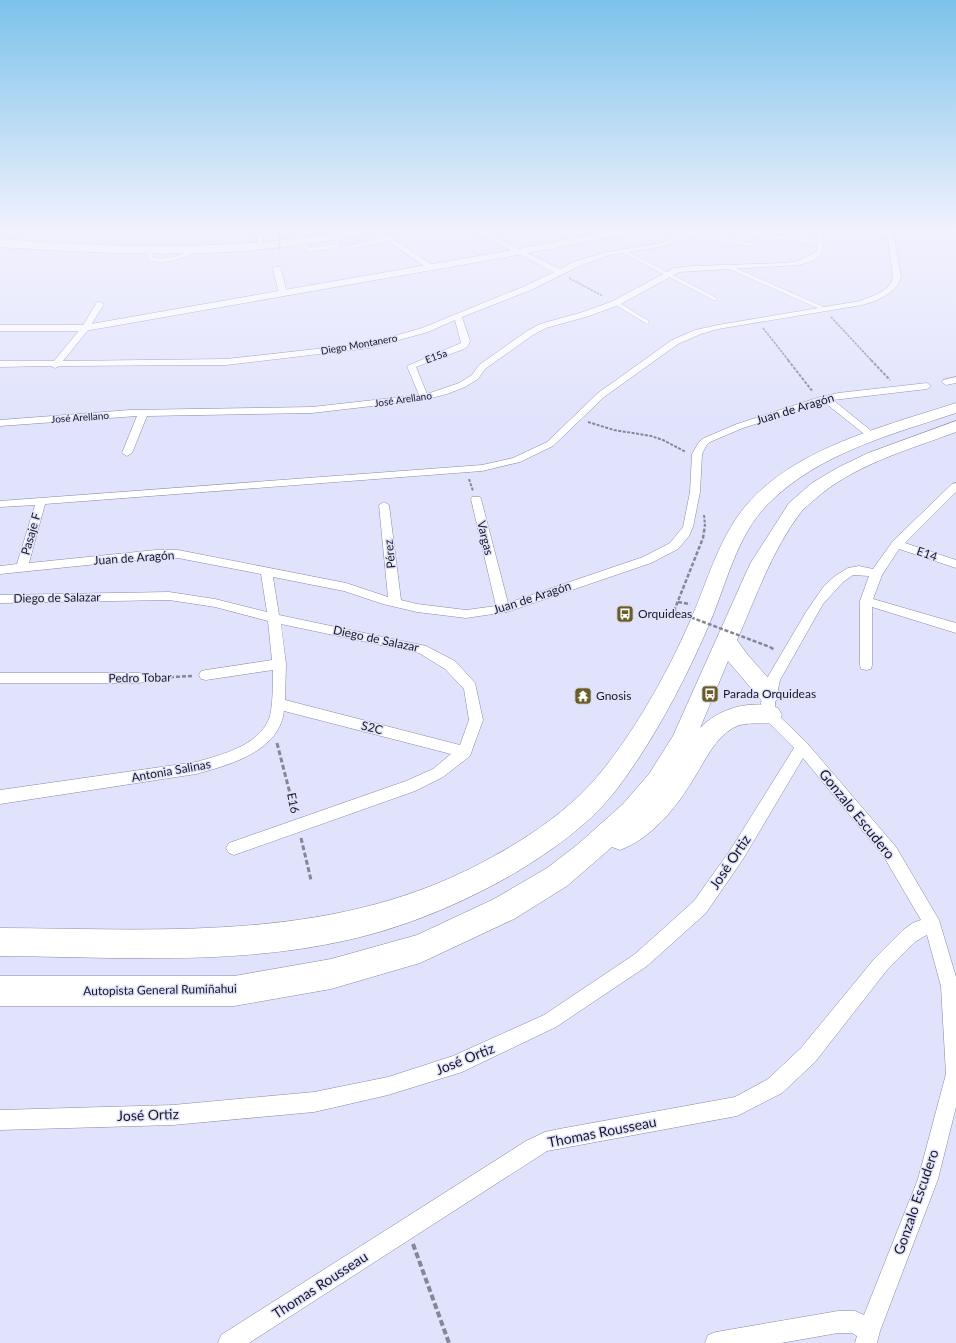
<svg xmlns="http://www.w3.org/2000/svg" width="956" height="1343" font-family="Lato,sans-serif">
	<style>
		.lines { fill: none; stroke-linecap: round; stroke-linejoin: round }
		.lane-casing { stroke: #8788a5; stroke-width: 4 }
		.street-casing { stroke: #8788a5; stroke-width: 1 }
		.secondary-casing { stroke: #8788a5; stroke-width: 1 }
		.highway-casing { stroke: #8788a5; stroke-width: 1 }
		.path-far4 { stroke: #858698; stroke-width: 1.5; stroke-dasharray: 2.5 1; stroke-linecap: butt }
		.path-far3 { stroke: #858698; stroke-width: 2; stroke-dasharray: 3 1.5; stroke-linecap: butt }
		.path-far2 { stroke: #858698; stroke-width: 2.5; stroke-dasharray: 4 2; stroke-linecap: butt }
		.path-far1 { stroke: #858698; stroke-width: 3; stroke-dasharray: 5 2.5; stroke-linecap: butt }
		.path { stroke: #858698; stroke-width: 4; stroke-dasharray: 6 3; stroke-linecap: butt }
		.lane { stroke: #fff; stroke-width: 3.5 }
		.street { fill: #fff; fill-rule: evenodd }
		.secondary { fill: #fff; fill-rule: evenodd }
		.highway { fill: #fff; fill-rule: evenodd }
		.path-bridge-far1 { stroke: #858698; stroke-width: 1.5; stroke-dasharray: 2.5 1; stroke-linecap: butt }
		.path-bridge { stroke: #858698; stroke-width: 2.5; stroke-dasharray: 4 2; stroke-linecap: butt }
		.labels { text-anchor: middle; stroke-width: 3; stroke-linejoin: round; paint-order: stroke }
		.far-street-label { font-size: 10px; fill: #181823; stroke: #e1e3fc }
		.street-label { font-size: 12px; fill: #181823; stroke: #e1e3fc }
		.poi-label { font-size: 12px; fill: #181823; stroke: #e1e3fc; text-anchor: start }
		.near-street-label { font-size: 14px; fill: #181823; stroke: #e1e3fc }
	</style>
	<rect width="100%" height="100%" fill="#e1e3fc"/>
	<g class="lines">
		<defs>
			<path id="lane" d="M738,231L821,243
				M689,235L754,245
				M299,242L309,250L336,246L338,245L337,237
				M347,248L389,239
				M150,251V259C165,262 179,259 192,251
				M623,251L715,299
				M729,267L824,309
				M616,303L647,322"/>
			<path id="street" d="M254,231H260L263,241L262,242H258Z
				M374,231H382L435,267L434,269H428Z
				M474,231H482L560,269L573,262L607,252L661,243L692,231H701L664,246L610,255L579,266L531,290L462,317L470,341L468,346L464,349L416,367L427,394L459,383L472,375L479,365L527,331L540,324L583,312L613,301L674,268L692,266L784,263L798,261L816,252L818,243L816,231H822L824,243L821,254L813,261L799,265L679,272L619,305L589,316L546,328L533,335L485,369L478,379L465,387L447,394L424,400L312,413L147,416L132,453L127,456L122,453L137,416L0,426V420L130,410L312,407L419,395L407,366L461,343L455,320L428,332L370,348L226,365L59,366L55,368L51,366L0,367V361H54L82,327L97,302H100L104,304L88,330L63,361L226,359L370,343L422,328L525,286L554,272Z
				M590,231H596V233L599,237L598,238H594L590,235Z
				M887,231H893L901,276C898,293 877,301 862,305L718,329L701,334L678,344L604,397L553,446L520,462L482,471L45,504L29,563L156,550H178L346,583L388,597L379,505L384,502L389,505L401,600L417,604L466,610L496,606L471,499L472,497H480L481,499L508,603L643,557L670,543L683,527L690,492L692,454L699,442L704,438L737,424L820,397L838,393L927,383L931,386L927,389L833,400L869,429L871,431L869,433H863L824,402L743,428L710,442L706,446L702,454L700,492L693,527L689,536L678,549L651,563L507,612L466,618L417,612L383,604L344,591L273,577L279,615L426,646L455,661L475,683L483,720L470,756L443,777L415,791L234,855L229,853L226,848L229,843L406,781L433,769L451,754L284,711C279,752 229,765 196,774L0,804V790L196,762C221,755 258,746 269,719C273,709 273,682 273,670L206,680L201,679L199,675L201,671L206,670L272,660L268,621L215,607L169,600L0,603V595L169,592L215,599L267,612L261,574L178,558H156L0,574V566L17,564L35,505L0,507V501L482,465L513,458L547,442L598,393L672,340L695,330L718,325L860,301C873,296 891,291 893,276ZM281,624L419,653L445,669L464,689L469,720L460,745L285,700L286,664Z
				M274,267H280L281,269L287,293L286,295H283L279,293L273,269Z
				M956,377V383L946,385L942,382L943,380Z
				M956,483V492L905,543L956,560V568L899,549L882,575L873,599L956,623V633L872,607V665L871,669L866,670L861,669L860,665V601L869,576L853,575L843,582L823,604L780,680L775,703L776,713L807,743L896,847L939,920L956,977V1107L938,1179L880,1331L877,1343H855L857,1336L852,1333H838L781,1343H705L708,1335L716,1332L838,1311H855L864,1315L918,1179L946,1074L941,986L927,935L923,937L915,942L887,970L815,1062L782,1093L737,1116L547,1151L249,1343H218L221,1335L526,1141L545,1132L559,1129L735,1097L768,1079L801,1048L875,958L903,930L913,923L921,920L884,857L803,758L743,859L706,913L647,966L556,1027L462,1072L388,1095L314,1112L173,1125L0,1130V1110L173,1105L314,1092L388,1077L453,1056L544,1015L635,954L694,901L731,849L794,748L765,719L763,715L761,703L766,680L806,612L824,586L835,576L848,568L859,566L873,569L893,541L952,484Z
				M0,673H139L144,674L146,678L144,682L139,683H0Z"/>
			<path id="secondary" d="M612,231H632L627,234L518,255L85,331H0V325H85L518,249Z"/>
			<path id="highway" d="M348,231H374L372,233L368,234C322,242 276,249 230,252C153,256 77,252 0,247V239C117,248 233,251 348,231Z
				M956,403V413C890,435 819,453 768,504C736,536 726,586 708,627C684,683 650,747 613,794C586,827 551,851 515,873C463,903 406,927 348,940C234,966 115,957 0,956V928C169,929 341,943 494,856C525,839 555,819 581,794C624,752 667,675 691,619C708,580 720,534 749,502C789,458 850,437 905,419C922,414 939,408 956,403Z
				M956,421V432C908,450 853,465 814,500C810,504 804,508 801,512C772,550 756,597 737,640L747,654L777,688L780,694L777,700L769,703L761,700L728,661L700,728C719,708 752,699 778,708L782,715L778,722C764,726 746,720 733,728C714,739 705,761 694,778C677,807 652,838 620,850L612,847L567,886L514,919L420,963L331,989L234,1006H0V976H234L331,959L417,935L494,899L547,868L577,845L623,804L649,774L673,736L750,564L789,503L812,483L837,468L868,453Z"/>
		</defs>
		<use href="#lane" class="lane-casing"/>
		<use href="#street" class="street-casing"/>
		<use href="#secondary" class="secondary-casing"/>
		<use href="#highway" class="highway-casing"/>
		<path class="path-far4" d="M569,278L603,296
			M831,317L872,361
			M763,328L789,361"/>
		<path class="path-far3" d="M788,360L813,392
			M871,360L890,380
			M588,422L614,430L651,436L663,440L686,452
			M469,479L473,491
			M704,515L705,526"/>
		<path class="path-far2" d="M678,602L690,604
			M674,611L703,538L705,525
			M770,647L775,650
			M152,678L193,676"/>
		<path class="path-far1" d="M277,743L295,813
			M301,838L311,880"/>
		<path class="path" d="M413,1244L449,1343"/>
		<use href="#lane" class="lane"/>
		<use href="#street" class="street"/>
		<use href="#secondary" class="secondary"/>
		<use href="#highway" class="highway"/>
		<path class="path-bridge-far1" d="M279,233L280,250"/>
		<path class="path-bridge" d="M674,611L770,647"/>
	</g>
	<linearGradient id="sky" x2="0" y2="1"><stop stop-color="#7cc2ea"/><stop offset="0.55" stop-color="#f2f2fe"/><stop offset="1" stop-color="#f2f2fe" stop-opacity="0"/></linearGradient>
	<rect width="956" height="419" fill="url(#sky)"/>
	<defs>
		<symbol id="bus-square" viewBox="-11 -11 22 22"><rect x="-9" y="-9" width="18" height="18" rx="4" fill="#695e2b" stroke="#e1e3fc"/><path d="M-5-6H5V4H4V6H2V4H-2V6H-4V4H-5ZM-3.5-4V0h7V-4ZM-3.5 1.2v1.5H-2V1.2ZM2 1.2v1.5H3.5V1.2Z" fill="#fff"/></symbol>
		<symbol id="temple-square" viewBox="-11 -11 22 22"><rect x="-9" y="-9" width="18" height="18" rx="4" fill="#695e2b" stroke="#e1e3fc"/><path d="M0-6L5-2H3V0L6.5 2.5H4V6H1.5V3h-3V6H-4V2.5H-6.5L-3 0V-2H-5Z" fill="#fff"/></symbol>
	</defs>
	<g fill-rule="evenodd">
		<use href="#bus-square" x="615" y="604" width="20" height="20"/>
		<use href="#bus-square" x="700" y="684" width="20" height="20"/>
		<use href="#temple-square" x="573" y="686" width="20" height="20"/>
	</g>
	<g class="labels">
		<g class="far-street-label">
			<text transform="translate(359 344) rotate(-10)" y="4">Diego Montanero</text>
			<text transform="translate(436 356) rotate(-20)" y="4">E15a</text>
			<text transform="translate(403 399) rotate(-8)" y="4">José Arellano</text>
			<text transform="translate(80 417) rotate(-4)" y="4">José Arellano</text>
		</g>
		<g class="street-label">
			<text transform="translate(795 409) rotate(-17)" y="4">Juan de Aragón</text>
			<text transform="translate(31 534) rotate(-74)" y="4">Pasaje F</text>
			<text transform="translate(485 538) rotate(76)" y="4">Vargas</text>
			<text transform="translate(390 554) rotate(-96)" y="4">Pérez</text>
			<text transform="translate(927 554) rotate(19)" y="4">E14</text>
			<text transform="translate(134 558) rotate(-4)" y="4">Juan de Aragón</text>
			<text transform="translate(57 598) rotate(-1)" y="4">Diego de Salazar</text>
			<text transform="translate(532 598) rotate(-18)" y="4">Juan de Aragón</text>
			<text transform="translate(376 639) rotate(12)" y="4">Diego de Salazar</text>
			<text transform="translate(140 678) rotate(-1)" y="4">Pedro Tobar</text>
			<text transform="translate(372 728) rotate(14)" y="4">S2C</text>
			<text transform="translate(171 771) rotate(-10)" y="4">Antonia Salinas</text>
			<text transform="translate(293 803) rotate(78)" y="4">E16</text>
			<text transform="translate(160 990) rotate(-1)" y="4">Autopista General Rumiñahui</text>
		</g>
		<g class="poi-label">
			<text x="638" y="618">Orquideas</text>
			<text x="723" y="698">Parada Orquideas</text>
			<text x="596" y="700">Gnosis</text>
		</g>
		<g class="near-street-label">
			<text transform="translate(857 814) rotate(51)" y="5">Gonzalo Escudero</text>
			<text transform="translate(730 862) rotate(-56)" y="5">José Ortiz</text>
			<text transform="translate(465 1059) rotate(-22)" y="5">José Ortiz</text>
			<text transform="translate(148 1115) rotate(-2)" y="5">José Ortiz</text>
			<text transform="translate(602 1132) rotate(-11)" y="5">Thomas Rousseau</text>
			<text transform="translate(916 1202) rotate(-71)" y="5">Gonzalo Escudero</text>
			<text transform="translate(320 1285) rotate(-33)" y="5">Thomas Rousseau</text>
		</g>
	</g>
</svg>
